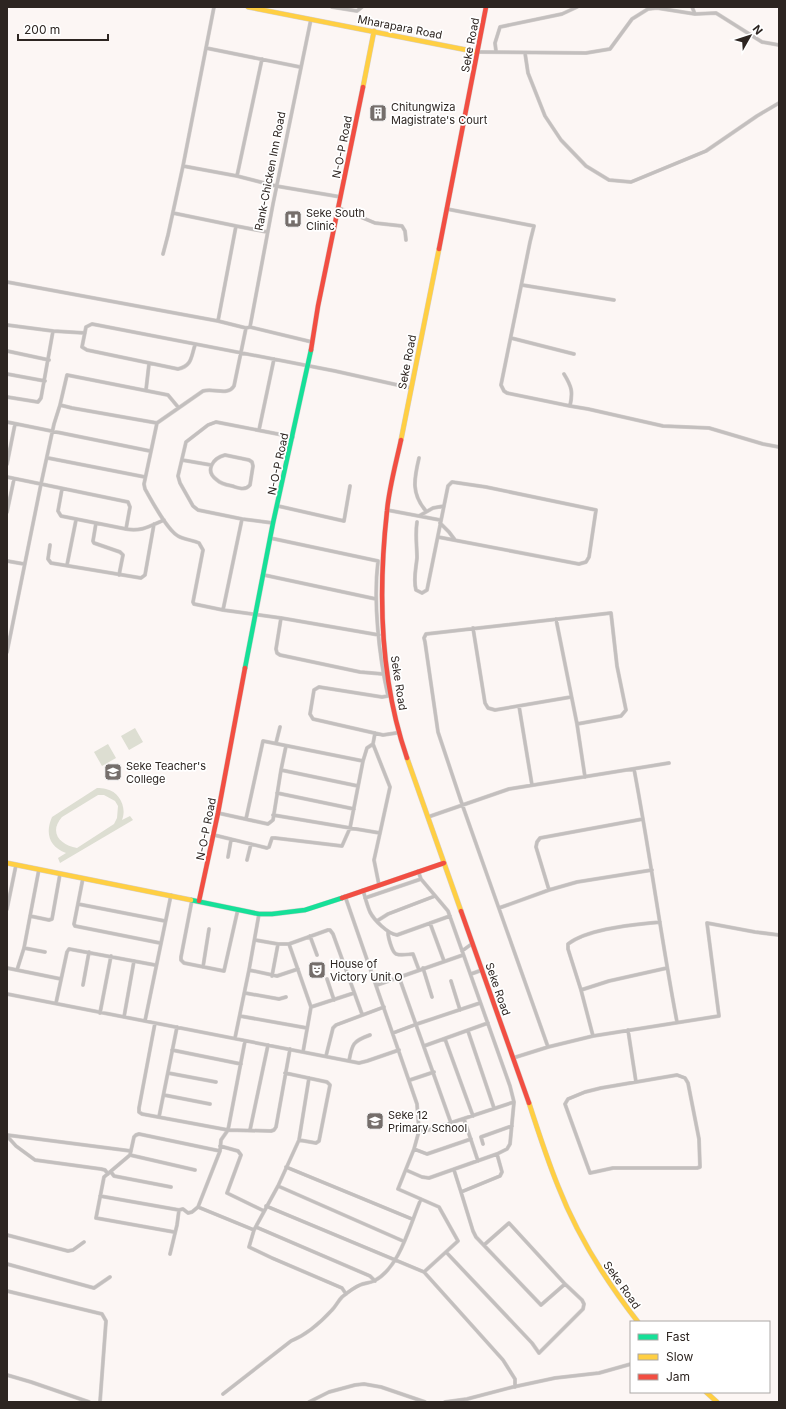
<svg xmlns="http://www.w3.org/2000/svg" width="786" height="1409" font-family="Inter,sans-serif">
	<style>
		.green { fill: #ddded2; fill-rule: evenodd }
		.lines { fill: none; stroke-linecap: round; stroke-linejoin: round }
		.street-casing { stroke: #d6d1cf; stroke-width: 4 }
		.fast-casing { stroke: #d6d1cf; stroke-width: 5.5 }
		.slow-casing { stroke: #d6d1cf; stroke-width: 5.5 }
		.jam-casing { stroke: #d6d1cf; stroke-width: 5.5 }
		.street { stroke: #c3bfbe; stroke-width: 3 }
		.fast { stroke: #16e098; stroke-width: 4.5 }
		.slow { stroke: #ffcf43; stroke-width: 4.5 }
		.jam { stroke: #f24e42; stroke-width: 4.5 }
		.labels { text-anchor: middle; stroke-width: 3.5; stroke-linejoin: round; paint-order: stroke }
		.street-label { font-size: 11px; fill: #2d2521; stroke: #fff }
		.poi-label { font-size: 11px; fill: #2d2521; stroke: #fff; text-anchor: start }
	</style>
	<rect width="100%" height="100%" fill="#fcf6f4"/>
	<path class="green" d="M135,728L143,742L129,750L121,736Z
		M108,744L116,758L102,766L94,752Z
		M97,788C100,788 103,788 106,789C120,792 127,808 122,820L130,816L133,820L60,863L58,858L66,853C49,847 45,833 52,817ZM98,795H104L115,801L118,806L117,818L114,824L77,848C61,845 48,833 62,817Z"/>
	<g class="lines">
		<defs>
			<path id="street" d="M214,7L183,166L237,176L276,186L341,197
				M332,7L357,11L362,7
				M692,7L695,14
				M206,48L300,67
				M496,51L495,43L500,27L562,14L577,7
				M477,52L586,53L610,49L632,19L648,9L657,8L695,14L716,13L762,42L779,45
				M525,53L528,73L545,116L561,140L586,166L609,180L631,182L706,151L757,116L779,103
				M237,176L262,59
				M339,208L375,223L402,226L405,231L406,240
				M447,209L534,226L530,242L501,385L504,391L507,393L570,406L588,409L663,426L709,428L763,444L779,447
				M173,213L236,226L218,321
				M236,226L267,232
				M163,254L168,235L183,166
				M7,282L218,321L246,328L250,327L312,342
				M522,285L614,300
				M7,325L53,331L85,333
				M250,327L273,204L311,19
				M511,338L574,354
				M195,345C191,357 192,366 178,369L87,350L82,347L86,327L92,324L335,371L411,388
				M7,351L49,360
				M7,374L45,381
				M564,374C572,387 573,392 570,406
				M146,390L149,364
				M7,397L38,402L41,398L53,331
				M60,405L67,375L168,395L178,407
				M7,422L150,451
				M157,423L144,484L145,489C152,501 167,530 178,536C185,540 193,540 199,543L203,550L193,602L194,604L223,610L281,618L379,635
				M259,430L274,359
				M225,455L249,460L252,462L253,466L250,485C245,491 239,488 232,486C227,485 221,484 217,480C204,471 213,458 225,455Z
				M48,458L145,477
				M419,458C414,479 411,494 426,511
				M182,460L211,465
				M7,464L15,424
				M7,477L41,484L7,652
				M62,489L58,511L61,516L126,529
				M278,506L344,521L350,486
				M387,510L440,520
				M7,512L14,479
				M419,516L433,508L444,506
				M164,520C150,526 141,532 126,529L130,507L128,502L41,484L54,424L60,405L72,408L157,423L203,391C214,388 228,396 234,386L246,328
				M417,522C415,535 417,546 417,558C416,569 413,579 416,590L422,593L427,590C434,555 441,521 448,486L452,482L486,487L596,510L589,557L586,562L579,564L438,537
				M96,523L93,541L94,543L120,552L123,555L119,575
				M273,523L242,519L198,510L193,506L180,483L178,476L186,442L208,425L216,422L293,437
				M440,523L449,532L455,540
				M270,538L378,561C373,602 379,656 388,696L382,697L319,687L314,690L310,714L313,719L383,735L396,733
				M50,545L48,559L51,563L141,578L145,575L154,524
				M7,561L24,564
				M67,565L76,520
				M264,575L376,599
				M223,610L242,519
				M281,618L276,649L277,653L280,655L360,672L383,674
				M556,619L577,724
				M473,628L485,703L488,708L495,710L571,697
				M519,706L532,785
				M276,743L280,727
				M373,744L390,787L380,833
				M634,769C650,853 661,938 677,1022
				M281,770L358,786
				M277,793L354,809
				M218,813L268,824L273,820L281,770L286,746
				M273,815L380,833L374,860L379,885
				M428,817L509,789L669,763
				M246,819L263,741L363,761
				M214,835L267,848L269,847L272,838H275L342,846L350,828L363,761L367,748L373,744L375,733
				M228,857L231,840
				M247,860L251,844
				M83,878L74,924L75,926L160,943
				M363,890C365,897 367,905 370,912C374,920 388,934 397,935L450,916
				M549,890L536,847L537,842L540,838L643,819
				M365,898L421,879
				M192,900L181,957V960L184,963L224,971L238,909
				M78,904L165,921
				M499,908L549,890L577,882L652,870
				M7,909L16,865
				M30,916L49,920L52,919L60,874
				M377,921L388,914L435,896
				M430,923L444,961
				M388,932C388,937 392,952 396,954C401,956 409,954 413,954L419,970
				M310,936L317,955
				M255,940L278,944H289L328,930H330L333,934L362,1014
				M289,944L311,1007L303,1052
				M24,948L45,952
				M462,951L473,943
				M203,967L209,929
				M7,968L61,979
				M423,968L432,997
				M17,970L24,948L39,869
				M249,970L277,976L298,969
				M471,974L482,970
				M272,976L278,944
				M399,977L451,1123
				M327,979L334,1000
				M451,981L460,1010
				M83,985L89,952
				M377,985L463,955
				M581,990L609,981L667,968
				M245,993L279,999L286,997
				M7,994L359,1063L367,1061L399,1050
				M56,1003L67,952L69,949L155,965
				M311,1007L354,993
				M100,1013L111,956
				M240,1016L307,1028
				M124,1017L134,961
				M145,1021L171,895
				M155,1023L139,1108V1112L142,1114L228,1130L245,1041
				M628,1030L636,1082
				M468,1031L494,1108
				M393,1033L417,1024L480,1003
				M593,1036L581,990L568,949V944C589,928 634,925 660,922
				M235,1038L249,970L259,914
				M445,1039L473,1116
				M424,1046L488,1023
				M548,1047L462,804L438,732L425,642L424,638L426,634L611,613L617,666L626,710L621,716L577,724L585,777
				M172,1050L241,1064
				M326,1056L333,1028L336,1025L384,1007
				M513,1058L548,1047L593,1036L719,1016L707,923L755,932L779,935
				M349,1061C352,1044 353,1041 370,1035
				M168,1073L216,1082
				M285,1073L327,1082L330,1085L319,1141L316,1143L299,1140
				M677,1075L685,1078L688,1083L699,1139L700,1167L697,1168H613L590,1173L565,1104L568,1099L585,1092L601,1088Z
				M309,1078L299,1140L278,1186L254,1230L249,1247L272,1258L342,1288L346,1294
				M410,1080L434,1072
				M164,1095L210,1104
				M159,1117L177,1027
				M464,1119L478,1161
				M250,1130L268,1045
				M419,1131L429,1130L514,1102
				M7,1135L131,1151
				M7,1136L16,1146L35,1160L101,1169L105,1170L108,1174
				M483,1144L481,1137L512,1126
				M220,1146L238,1151L241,1155L227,1193L264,1211
				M414,1149L427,1154L471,1139
				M130,1155L195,1170
				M286,1167L412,1219
				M406,1170L422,1177L429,1178L497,1154L507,1149L510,1144L514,1102L510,1086L448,911L421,879L418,871
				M454,1170L461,1192L500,1176L502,1172L497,1154
				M111,1172L114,1176L171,1187
				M278,1186L403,1241
				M461,1192L473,1231L476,1237L541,1305L565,1284
				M100,1196L179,1210L183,1209L188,1213L192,1212L198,1207L220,1151
				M266,1206L424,1272L458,1241L439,1207L398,1189L414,1149L419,1131L417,1104L345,896
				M198,1207L254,1230
				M256,1227L370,1276L375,1281
				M174,1232L96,1218L104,1177L130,1155L134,1137L136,1135L139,1134L220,1151L221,1140L228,1130L271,1131L274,1130L276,1127L290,1049
				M7,1235L68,1251L73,1250L84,1242
				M446,1252L532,1343L539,1353L583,1309L584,1304L582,1300L565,1284L509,1223L484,1245
				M170,1254L177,1225L179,1210
				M7,1264L94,1288L110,1277
				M424,1272L503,1360L515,1379V1387
				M7,1291L102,1314L106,1321L100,1402
				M7,1375L31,1382L89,1402
				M223,1394L291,1341C306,1335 321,1322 332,1310C336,1306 338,1301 342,1297C347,1293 353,1288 360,1285C364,1283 370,1283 374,1281C400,1268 410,1224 421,1199
				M309,1402L329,1392L355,1385L364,1384L381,1387L425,1402
				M445,1402L467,1399L513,1387L555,1378L599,1373L631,1364"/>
			<path id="fast" d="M245,668L273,523L311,350
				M191,900L259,914H272L305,910L342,898"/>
			<path id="slow" d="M248,7L477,52
				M363,87L374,31
				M401,440L439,249
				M407,758L461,911
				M7,863L191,900
				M529,1103C538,1131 547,1159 558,1186C577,1235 606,1281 638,1322
				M706,1392L717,1402"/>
			<path id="jam" d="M439,249L486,7
				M311,350L318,306L363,87
				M401,440C396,463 389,488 387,511C378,592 380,680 407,758
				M342,898L444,863
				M199,901L218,813L245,668
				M461,911L529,1103"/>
		</defs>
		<use href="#street" class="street-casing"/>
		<use href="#fast" class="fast-casing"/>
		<use href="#slow" class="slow-casing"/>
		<use href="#jam" class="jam-casing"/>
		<use href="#street" class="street"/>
		<use href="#fast" class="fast"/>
		<use href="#slow" class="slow"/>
		<use href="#jam" class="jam"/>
	</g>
	<defs>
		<symbol id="building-square" viewBox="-11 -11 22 22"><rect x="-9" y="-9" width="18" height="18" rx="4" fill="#756e6b" stroke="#fff"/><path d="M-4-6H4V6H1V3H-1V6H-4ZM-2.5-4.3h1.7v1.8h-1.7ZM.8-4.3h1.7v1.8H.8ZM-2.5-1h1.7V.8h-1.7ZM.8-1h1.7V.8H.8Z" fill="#fff"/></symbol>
		<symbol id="hospital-square" viewBox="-11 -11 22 22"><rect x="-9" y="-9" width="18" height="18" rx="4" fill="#756e6b" stroke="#fff"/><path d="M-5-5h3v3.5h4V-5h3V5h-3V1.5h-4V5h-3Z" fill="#fff"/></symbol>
		<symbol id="university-square" viewBox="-11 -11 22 22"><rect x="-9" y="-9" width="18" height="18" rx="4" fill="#756e6b" stroke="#fff"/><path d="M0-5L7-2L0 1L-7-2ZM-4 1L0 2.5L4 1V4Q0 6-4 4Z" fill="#fff"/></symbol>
		<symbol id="theatre-square" viewBox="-11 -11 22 22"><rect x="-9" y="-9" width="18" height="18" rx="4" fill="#756e6b" stroke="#fff"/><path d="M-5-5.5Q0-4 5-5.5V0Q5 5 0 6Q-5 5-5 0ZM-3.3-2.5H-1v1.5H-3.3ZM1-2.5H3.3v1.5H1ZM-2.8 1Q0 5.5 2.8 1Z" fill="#fff"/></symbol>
		<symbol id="school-square" viewBox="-11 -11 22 22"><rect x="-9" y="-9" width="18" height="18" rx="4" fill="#756e6b" stroke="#fff"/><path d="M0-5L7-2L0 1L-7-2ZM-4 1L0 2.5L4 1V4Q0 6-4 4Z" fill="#fff"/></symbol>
	</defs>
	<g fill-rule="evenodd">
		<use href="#building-square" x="368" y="103" width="20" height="20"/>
		<use href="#hospital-square" x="283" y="209" width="20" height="20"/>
		<use href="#university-square" x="103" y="762" width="20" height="20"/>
		<use href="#theatre-square" x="307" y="960" width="20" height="20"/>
		<use href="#school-square" x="365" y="1111" width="20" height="20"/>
	</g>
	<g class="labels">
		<g class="street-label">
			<text transform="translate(400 27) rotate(11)" y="4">Mharapara Road</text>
			<text transform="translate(470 45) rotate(-79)" y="4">Seke Road</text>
			<text transform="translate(342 147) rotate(-79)" y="4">N-O-P Road</text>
			<text transform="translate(270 171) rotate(-79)" y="4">Rank-Chicken Inn Road</text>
			<text transform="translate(407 362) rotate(-79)" y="4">Seke Road</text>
			<text transform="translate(278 464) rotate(-78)" y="4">N-O-P Road</text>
			<text transform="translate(399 683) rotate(81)" y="4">Seke Road</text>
			<text transform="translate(206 829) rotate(-79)" y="4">N-O-P Road</text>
			<text transform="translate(498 989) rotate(71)" y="4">Seke Road</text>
			<text transform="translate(622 1285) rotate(55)" y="4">Seke Road</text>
		</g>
		<g class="poi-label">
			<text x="391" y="111">Chitungwiza<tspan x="391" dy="13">Magistrate's Court</tspan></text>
			<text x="306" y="217">Seke South<tspan x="306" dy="13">Clinic</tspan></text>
			<text x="126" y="770">Seke Teacher's<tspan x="126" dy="13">College</tspan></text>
			<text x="330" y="968">House of<tspan x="330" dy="13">Victory Unit O</tspan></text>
			<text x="388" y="1119">Seke 12<tspan x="388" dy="13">Primary School</tspan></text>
		</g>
	</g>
	<rect width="786" height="1409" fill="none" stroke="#2d2521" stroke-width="16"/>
	<rect x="630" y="1321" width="140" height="72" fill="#ffffff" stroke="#aba8a6"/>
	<rect x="638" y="1334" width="20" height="6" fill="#16e098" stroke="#aba8a6"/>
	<text x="666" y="1341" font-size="12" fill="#2d2521">Fast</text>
	<rect x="638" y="1354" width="20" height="6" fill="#ffcf43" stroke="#aba8a6"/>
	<text x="666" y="1361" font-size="12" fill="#2d2521">Slow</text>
	<rect x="638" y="1374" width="20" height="6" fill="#f24e42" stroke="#aba8a6"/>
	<text x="666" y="1381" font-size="12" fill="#2d2521">Jam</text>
	<g transform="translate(750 36) rotate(51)" stroke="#ffffff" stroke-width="3" paint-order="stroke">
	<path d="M0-3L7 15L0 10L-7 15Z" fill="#2d2521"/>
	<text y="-6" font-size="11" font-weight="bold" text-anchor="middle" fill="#2d2521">N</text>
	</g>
	<path d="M18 34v6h90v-6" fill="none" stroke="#2d2521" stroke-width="2"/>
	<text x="24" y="34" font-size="12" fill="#2d2521" stroke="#ffffff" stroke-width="3" paint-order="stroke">200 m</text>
</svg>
